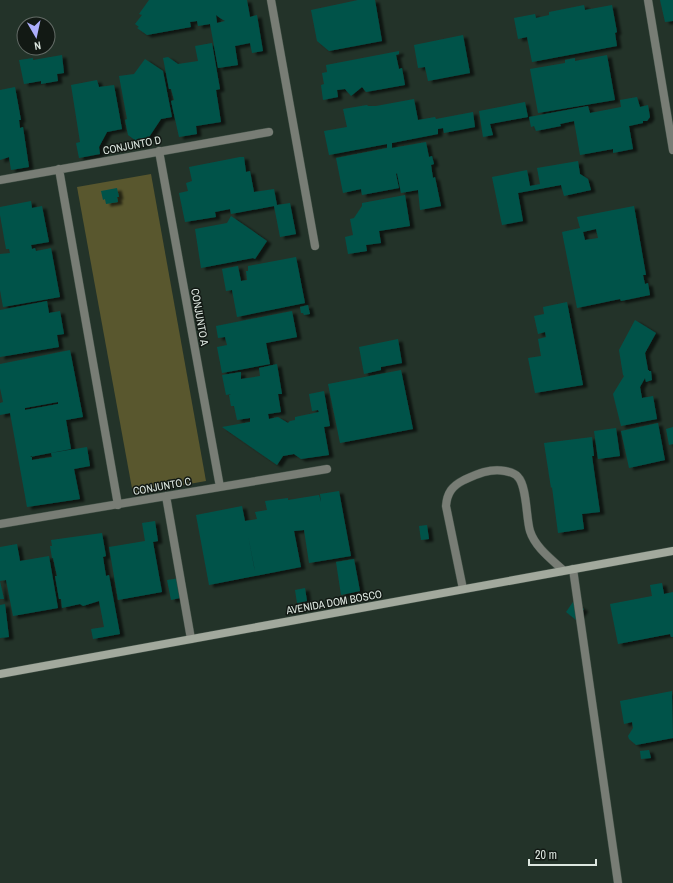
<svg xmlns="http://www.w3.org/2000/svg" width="673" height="883" font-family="'Archivo Narrow',sans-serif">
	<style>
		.green { fill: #59572e }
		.building { fill: #02534a; fill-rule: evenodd; filter: url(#shadow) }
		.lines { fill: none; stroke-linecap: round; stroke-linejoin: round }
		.lane-casing { stroke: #415046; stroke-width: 9 }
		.street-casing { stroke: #415046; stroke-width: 9 }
		.secondary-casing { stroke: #415046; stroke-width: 9 }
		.lane { stroke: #787d75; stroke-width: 8 }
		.street { stroke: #787d75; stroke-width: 8 }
		.secondary { stroke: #a2a99d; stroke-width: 8 }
		.labels { text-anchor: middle; stroke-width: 3; stroke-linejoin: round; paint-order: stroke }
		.street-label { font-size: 11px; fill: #dde7e0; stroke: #121914 }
	</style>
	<defs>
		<filter id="shadow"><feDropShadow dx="4.5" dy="2.5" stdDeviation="1" flood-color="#0009"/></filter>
	</defs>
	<rect width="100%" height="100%" fill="#233329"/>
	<path class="green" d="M151,174L206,481L133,494L77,187Z"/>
	<path class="building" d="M149,0H247L250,17L257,15L263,51L252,53L250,43L235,46L238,65L218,68L210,24L198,26L197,21L190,22L191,27L147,35L137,28L139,27L135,24L142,15L139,14ZM216,15L220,18L225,21L217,23Z
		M358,0H375L382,41L329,51L317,41L311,10Z
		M660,0H673V21L665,22Z
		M584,5L585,10L612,5L617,32L615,33L617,46L532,62L527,37L518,39L514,18L535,14L536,18L549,15V12Z
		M463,35L470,73L428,81L425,67L418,68L414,45Z
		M212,43L220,89L216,90L221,122L196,126L197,134L179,137L171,101L174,100L171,89H169L163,58L168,57L178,64L198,61L195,46Z
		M399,51V54L396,55L399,69L402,68L405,85L366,92L362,87L351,96L345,89L337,90L338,97L323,100L321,85L324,84L322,73L327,72L326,65Z
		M62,55L64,73L57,74L58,81L41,84V81L24,84L19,60L33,58V60Z
		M607,55L615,100L538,113L530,69L565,63V60L575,58V61Z
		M145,59L163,71L172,117L161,119L143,146L128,135L125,120L127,119L119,76L134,74Z
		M97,80L99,87L114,85L122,129L107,132L99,147L100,154L79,158L76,143L80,142L71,85Z
		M15,87L21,120H19L20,128L23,127L29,167L11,170L9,157L0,160V90Z
		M637,97L640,107L648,105L650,117L647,121H643V123L629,126L633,149L613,153V149L580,155L574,121L560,124L561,126L536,131L534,126L531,127L529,117L588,106L590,113L621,107L620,100Z
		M414,99L418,120L435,117L436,119L473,112L475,127L444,133L443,128L438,129V134L392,143V148L426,142L429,157L432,156L434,164L431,165L433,178L435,177L441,206L420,210L418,190L401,193L397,173L396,174L399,188L362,195L361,189L343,193L336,158L387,148V144L329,155L324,131L347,127L343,109L367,105L368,106H376Z
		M525,102L528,117L490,124L493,135L483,137L479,111Z
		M240,157H244L246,172L250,171L254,192L274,189L277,205L290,203L296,234L280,237L274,206L231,214L230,209L215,212L216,217L185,222L179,193L188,191L186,183L192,181L189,167Z
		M578,161L580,174L588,179L591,190L564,196L561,185L518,193L523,221L502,225L492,177L527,170L530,186L540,184L537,168Z
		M117,188L119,197H117L118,202L106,204L105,199L103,200L101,191Z
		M405,195L410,226L379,231L381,243L366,245L367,251L348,254L345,237L353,235L350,219L354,218L362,206V203Z
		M31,201L32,208L42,206L49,242L31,245L32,249L35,248L36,251L51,248L60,297L3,307L0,290V254L10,253L9,249H6L0,215V207Z
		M634,206L646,275H643L645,284L648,283L650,295L621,301L620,299L577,308L562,232L580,228L577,217ZM596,229L598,238L585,240L583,232Z
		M231,216L267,241L255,259L253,258L201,268L195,229L227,223Z
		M296,257L305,303L237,317L232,290L226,291L222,269L238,266L241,281L247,280L246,271H248V266Z
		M47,301L49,313L60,311L64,334L57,335L59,347L0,357V310Z
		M567,302L583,385L535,393L528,358L541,356L538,339L546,337L545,332L538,334L534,316L544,314L543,307Z
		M308,305L310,314L304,315L303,313H301L300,307Z
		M292,311L297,337L266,343L270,364L222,373L217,347L227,345L225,337L218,338L216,326Z
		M635,320L656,333L645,353L648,370H649V371H651L652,380L646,382L645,378L640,387L642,398L653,396L657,419L621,426L613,394L624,376L623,375L619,350Z
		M398,339L402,363L381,367V370L364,374L359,347Z
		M70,350L83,417L66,420L71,449L30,457L32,456V460L52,457L51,453L87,447L90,466L74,469L80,499L27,507L10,413L0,415V403L3,402L0,388V364ZM58,402V404L25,410V408Z
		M277,364L282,394H278L281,412L268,414L269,419L278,417L288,423L290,421L295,420V417L319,412L318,410L312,411L309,394L324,391L330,426L324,427L329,455L301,459L294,454L283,456L277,465L222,427L250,422V418L237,420L234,406H231L229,395L231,394L226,395L222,375L241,372V379L260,376L259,368Z
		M401,370L413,429L340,443L328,384Z
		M658,423L665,460L629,468L621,431Z
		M673,427V444L669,445L666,429Z
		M616,428L620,456L598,459L594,431Z
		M592,437L594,456H592L600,512L582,514L584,529L558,533L552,487L551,488L544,443Z
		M339,491L351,556L309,563L304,530L294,531L301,567L209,585L196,515L242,506L245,521L257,519L255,512L267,510L265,501L288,498V500L319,495L321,502L320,494ZM248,535L254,567L255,571Z
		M155,521L158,541L153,542L162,592L118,600L109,547L145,541L142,523Z
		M427,525L429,539L421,540L419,526Z
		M102,533L106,556L103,557L106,576L109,575L120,634L93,639L91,629L104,627L99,601L83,606L80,604L62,608L61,599H59L55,576H57L53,558H52L50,546H52L51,540Z
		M17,544L20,561L49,556L58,608L13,616L6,580L0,581V547Z
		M354,559L360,591L341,595L336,562Z
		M180,578V598L171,600L167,580Z
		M0,581L4,599H0Z
		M662,583L664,594L673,592V637H671L670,634L618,644L610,604L652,596L650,585Z
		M305,588L307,601L297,603L295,590Z
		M573,602L584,609L576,620L566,612Z
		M5,604L9,637L0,638V605Z
		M672,691L673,738L636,745L629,739L628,736L633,728L632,722L624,724L620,701Z
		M649,750L651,758L641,759L640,751Z"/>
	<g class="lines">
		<defs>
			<path id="lane" d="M463,589L446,506C447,493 452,486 464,480C477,474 490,468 505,471C510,472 515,473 518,477C527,486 526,518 530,531C535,547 551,559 563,570"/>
			<path id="street" d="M271,0L315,246
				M648,0L673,150
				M159,151L220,487
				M59,169L118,505
				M0,180L269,132
				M166,496L191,639
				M0,524L327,469
				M573,569L618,883"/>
			<path id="secondary" d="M0,674L673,551"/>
		</defs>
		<use href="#lane" class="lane-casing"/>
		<use href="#street" class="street-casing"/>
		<use href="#secondary" class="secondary-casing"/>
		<use href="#lane" class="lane"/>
		<use href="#street" class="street"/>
		<use href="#secondary" class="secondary"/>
	</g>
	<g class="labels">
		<g class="street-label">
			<text transform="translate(132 145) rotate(-11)" y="4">CONJUNTO D</text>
			<text transform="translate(200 317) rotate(80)" y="4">CONJUNTO A</text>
			<text transform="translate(162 486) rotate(-10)" y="4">CONJUNTO C</text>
			<text transform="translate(334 602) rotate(-10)" y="4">AVENIDA DOM BOSCO</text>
		</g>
	</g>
	<g transform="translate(36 36) rotate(171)"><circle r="19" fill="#121914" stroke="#636b66"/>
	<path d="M0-3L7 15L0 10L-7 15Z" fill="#adaffb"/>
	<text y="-6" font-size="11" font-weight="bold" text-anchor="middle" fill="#dde7e0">N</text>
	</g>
	<path d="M529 859v6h67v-6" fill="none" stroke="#dde7e0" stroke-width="2"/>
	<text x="535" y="859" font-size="12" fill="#dde7e0" stroke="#121914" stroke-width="3" paint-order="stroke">20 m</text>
</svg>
